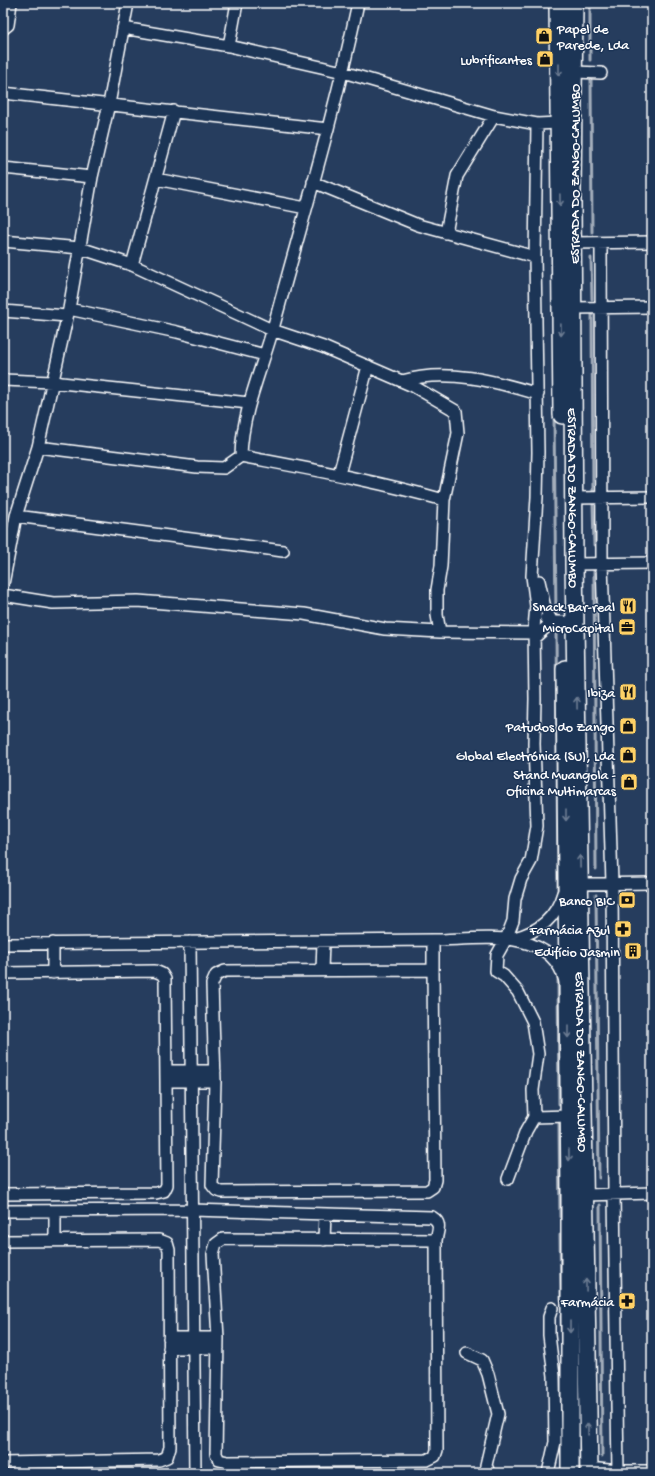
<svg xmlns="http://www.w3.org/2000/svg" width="655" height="1476" font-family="'Gochi Hand',sans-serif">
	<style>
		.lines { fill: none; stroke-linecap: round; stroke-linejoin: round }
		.stream { stroke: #a4aebb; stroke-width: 3 }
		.minor-casing { stroke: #fff; stroke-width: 14 }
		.primary-casing { stroke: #fff; stroke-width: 20 }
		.minor { stroke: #1d3557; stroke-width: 11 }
		.primary { stroke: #1d3557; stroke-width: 17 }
		.oneway { stroke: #6c7c92 }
		.labels { text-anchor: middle; stroke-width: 3; stroke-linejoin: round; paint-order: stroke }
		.poi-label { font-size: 14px; fill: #fff; stroke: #1d3557; text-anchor: end }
		.street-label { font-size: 14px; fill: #fff; stroke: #1d3557 }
	</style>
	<rect width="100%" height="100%" fill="#263d5e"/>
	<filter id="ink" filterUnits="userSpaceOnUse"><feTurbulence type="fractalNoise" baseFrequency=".025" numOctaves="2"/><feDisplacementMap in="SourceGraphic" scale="8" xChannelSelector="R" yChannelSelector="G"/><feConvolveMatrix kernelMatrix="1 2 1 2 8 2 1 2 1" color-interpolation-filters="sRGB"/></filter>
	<g filter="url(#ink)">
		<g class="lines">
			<path class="stream" d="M590,60V3
				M591,80L592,232
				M591,258L592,299
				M592,311L593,492
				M554,414L556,617
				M593,503L594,545
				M594,571L596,869
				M556,628L558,896
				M596,895L599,1178
				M558,975L559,1104
				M559,1124L560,1217
				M600,1205L602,1456
				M560,1235L561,1300
				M561,1316L562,1358"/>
			<defs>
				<path id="minor" d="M123,28L229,46L343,72L494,116L537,124L559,123
					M3,29L8,25L11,3
					M229,46L237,3
					M574,72L601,73
					M3,93L328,129
					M3,168L92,177
					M156,179L306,208
					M313,182L418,225L535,257
					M446,233L457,176L494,116
					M3,241L80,248L132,265L272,330L323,347L413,386L456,411L458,433L444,500L441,566L437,590V615L440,632L534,633
					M573,243L652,242
					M601,243L602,563L612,883L614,1194L618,1473
					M132,265L174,111
					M574,308L652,307
					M69,309L177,332L265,355
					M3,311L67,316
					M3,380L52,382L249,403
					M402,381C446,368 495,381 538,394
					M38,447L197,467L224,468L241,456C242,411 262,369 274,325C303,218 335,112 358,3
					M241,456C309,469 377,481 444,500
					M339,474L368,366
					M574,498L652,497
					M16,516L283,551
					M574,564L652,563
					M539,581L545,608L552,622
					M3,584L16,516L38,447L69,309L92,177L109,104L128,3
					M3,595L53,603L138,601L304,614L385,629L440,632
					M546,618L552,622H564
					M534,638L552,622
					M581,884L652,883
					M514,938C539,932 556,918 563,893
					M433,940C477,940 550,925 565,981
					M190,942L195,1473
					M3,944L433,940V970L435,1180L433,1187L427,1191L221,1192L216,1190L212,1185L215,1081L212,984L216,975L225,971L433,970
					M322,970L323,942
					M3,973L155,971L162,974L165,979L167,1185L164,1191L156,1193L3,1194
					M53,973V943
					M166,1071H215
					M166,1081H215
					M534,1117L568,1116
					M508,1179L526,1131L534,1117L533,1090L538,1054L533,1022L518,992L504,976L496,971L497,955L506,939L513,921L515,899L521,879L531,861L537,826L534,744L535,699L534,628L536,606L532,576L537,497L538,452L535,257L537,124
					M585,1195L652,1193
					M3,1211L192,1210L432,1217C442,1223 438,1230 436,1240L437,1450L435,1456L427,1460L228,1462L219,1460L216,1454L218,1338L213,1254L216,1244L223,1239L436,1240
					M55,1240V1211
					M324,1240L325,1214
					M3,1241L159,1240L167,1243L169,1250L170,1447L167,1457L159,1460L3,1463
					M169,1338H218
					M169,1348H218
					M467,1353L482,1360L488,1374L498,1414L486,1465L489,1473
					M589,1468L618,1471H652
					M548,1473L555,1442L554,1376L549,1335V1317L552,1308"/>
				<g id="primary">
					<path d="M558,3L562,415"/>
					<path id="s1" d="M574,3L572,192L574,564L589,1473"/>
					<path d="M565,669L570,1194V1473"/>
				</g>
			</defs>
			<use href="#minor" class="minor-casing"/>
			<use href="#primary" class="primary-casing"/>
			<use href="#minor" class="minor"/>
			<use href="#primary" class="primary"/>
		</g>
		<defs><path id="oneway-shaft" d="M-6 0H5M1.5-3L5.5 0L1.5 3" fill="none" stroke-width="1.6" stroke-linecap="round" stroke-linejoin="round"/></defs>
		<g class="oneway">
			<use href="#oneway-shaft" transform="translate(559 70) rotate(90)"/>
			<use href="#oneway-shaft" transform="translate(560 200) rotate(89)"/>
			<use href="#oneway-shaft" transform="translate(561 330) rotate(89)"/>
			<use href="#oneway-shaft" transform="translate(577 703) rotate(-91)"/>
			<use href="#oneway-shaft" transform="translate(566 815) rotate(90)"/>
			<use href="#oneway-shaft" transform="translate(580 861) rotate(-91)"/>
			<use href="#oneway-shaft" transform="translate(568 1032) rotate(90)"/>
			<use href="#oneway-shaft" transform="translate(569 1155) rotate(89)"/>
			<use href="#oneway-shaft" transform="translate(586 1285) rotate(-91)"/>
			<use href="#oneway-shaft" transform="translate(570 1327) rotate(90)"/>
			<use href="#oneway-shaft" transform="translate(588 1429) rotate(-91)"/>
		</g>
	</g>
	<defs>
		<symbol id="shop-square" viewBox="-11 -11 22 22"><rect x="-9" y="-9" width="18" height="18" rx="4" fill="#ffd166" stroke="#1d3557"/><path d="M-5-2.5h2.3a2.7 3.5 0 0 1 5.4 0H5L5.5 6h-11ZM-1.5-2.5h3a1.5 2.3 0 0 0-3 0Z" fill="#111"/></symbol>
		<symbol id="restaurant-square" viewBox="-11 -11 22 22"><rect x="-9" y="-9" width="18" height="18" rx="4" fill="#ffd166" stroke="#1d3557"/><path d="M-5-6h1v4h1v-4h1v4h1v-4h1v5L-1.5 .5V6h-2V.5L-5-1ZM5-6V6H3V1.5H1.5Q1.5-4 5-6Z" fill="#111"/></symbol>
		<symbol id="office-square" viewBox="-11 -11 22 22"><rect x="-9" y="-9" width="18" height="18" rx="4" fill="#ffd166" stroke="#1d3557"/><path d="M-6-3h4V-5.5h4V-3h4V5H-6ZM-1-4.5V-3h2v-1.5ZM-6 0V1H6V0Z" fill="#111"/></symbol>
		<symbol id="bank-square" viewBox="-11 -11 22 22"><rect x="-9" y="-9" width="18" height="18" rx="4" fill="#ffd166" stroke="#1d3557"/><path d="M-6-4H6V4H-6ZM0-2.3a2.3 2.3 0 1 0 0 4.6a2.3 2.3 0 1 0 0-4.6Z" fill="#111"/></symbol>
		<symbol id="pharmacy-square" viewBox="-11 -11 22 22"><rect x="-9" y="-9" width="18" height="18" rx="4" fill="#ffd166" stroke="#1d3557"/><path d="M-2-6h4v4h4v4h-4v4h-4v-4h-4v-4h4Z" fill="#111"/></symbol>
		<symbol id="building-square" viewBox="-11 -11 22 22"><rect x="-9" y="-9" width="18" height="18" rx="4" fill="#ffd166" stroke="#1d3557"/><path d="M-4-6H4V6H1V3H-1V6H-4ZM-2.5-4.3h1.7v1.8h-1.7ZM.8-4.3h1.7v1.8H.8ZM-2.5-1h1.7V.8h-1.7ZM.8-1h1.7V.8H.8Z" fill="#111"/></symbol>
	</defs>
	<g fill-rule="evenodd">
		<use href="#shop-square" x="534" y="26" width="20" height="20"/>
		<use href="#shop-square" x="535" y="49" width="20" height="20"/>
		<use href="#restaurant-square" x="618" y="596" width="20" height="20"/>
		<use href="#office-square" x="617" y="617" width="20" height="20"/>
		<use href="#restaurant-square" x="618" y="682" width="20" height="20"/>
		<use href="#shop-square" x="618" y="716" width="20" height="20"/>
		<use href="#shop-square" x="618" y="745" width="20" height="20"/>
		<use href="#shop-square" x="619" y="772" width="20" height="20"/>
		<use href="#bank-square" x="617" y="890" width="20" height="20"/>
		<use href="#pharmacy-square" x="613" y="919" width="20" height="20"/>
		<use href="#building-square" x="623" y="941" width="20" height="20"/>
		<use href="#pharmacy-square" x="617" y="1291" width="20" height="20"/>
	</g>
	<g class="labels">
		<g class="poi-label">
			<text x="557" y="33" text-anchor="start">Papel de<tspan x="557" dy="16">Parede, Lda</tspan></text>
			<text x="532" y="64">Lubrificantes</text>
			<text x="615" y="611">Snack Bar-real</text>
			<text x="614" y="632">MicroCapital</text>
			<text x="615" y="697">Ibiza</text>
			<text x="615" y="731">Patudos do Zango</text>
			<text x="615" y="760">Global Electrónica (SU), Lda</text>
			<text x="616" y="779">Stand Muangola -<tspan x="616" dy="16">Oficina Multimarcas</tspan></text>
			<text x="614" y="905">Banco BIC</text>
			<text x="610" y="934">Farmácia Azul</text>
			<text x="620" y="956">Edifício Jasmin</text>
			<text x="614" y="1306">Farmácia</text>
		</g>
		<g class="street-label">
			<text transform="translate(574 174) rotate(-90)" y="5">ESTRADA DO ZANGO-CALUMBO</text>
			<text dy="5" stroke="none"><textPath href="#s1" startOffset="495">ESTRADA DO ZANGO-CALUMBO</textPath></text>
			<text dy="5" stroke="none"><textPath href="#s1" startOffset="1059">ESTRADA DO ZANGO-CALUMBO</textPath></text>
		</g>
	</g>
	<rect width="655" height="1476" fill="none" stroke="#1d3557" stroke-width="16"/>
	<rect x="8" y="8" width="639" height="1460" fill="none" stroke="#fff" stroke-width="1.5" filter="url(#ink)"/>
</svg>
